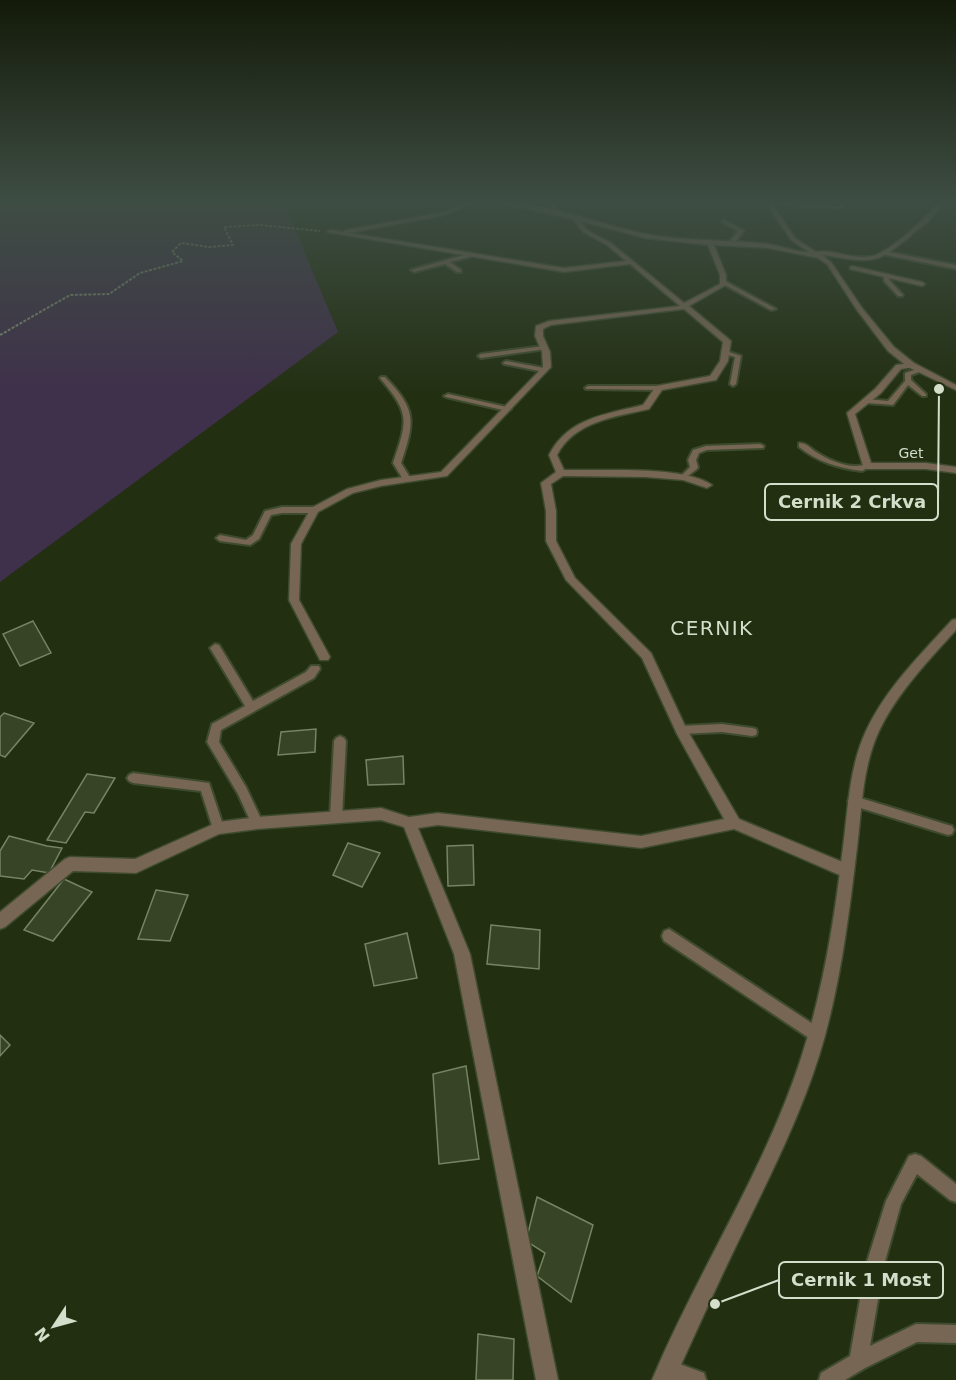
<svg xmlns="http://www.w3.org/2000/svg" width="956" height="1380" font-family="'DejaVu Sans',sans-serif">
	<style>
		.green { fill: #3f304b }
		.building { fill: #374526; stroke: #758564; stroke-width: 1.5 }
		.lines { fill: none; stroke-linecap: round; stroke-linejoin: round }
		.service-casing { stroke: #3e4b2f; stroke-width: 4 }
		.minor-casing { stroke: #3e4b2f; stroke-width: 3 }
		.tertiary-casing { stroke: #3e4b2f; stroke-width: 3 }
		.path { stroke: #7c886f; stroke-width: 2; stroke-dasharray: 3 1.5; stroke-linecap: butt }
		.service { fill: #776653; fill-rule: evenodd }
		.minor { fill: #776653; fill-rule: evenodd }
		.tertiary { fill: #776653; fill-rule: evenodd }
		.labels { text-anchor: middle; stroke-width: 6; stroke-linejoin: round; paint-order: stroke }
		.far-street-label { font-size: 14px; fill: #d4decb; stroke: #222f11 }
		.quarter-label { font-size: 20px; letter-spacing: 1.5px; fill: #d4decb; stroke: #222f11 }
		.leader { fill: none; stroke: #d4decb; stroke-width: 2 }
		.callout-dot { fill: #d4decb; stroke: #222f11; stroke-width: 2 }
		.callout { fill: #222f11; stroke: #d4decb; stroke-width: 2 }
		.callout-label { font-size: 18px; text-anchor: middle; font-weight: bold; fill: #d4decb }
	</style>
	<rect width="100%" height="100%" fill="#222f11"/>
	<path class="green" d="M0,203H284L338,332L0,582Z"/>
	<path class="building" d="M33,621L51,653L20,666L3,634Z
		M4,713L34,723L5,757L0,755V717Z
		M316,729L315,752L278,755L281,732Z
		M403,756L404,784L368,785L366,760Z
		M87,774L115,778L94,813L85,812L66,843L47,840Z
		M9,836L47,846L62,848L49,873L32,870L24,879L0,876V851Z
		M348,843L380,853L362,887L333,875Z
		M473,845L474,885L448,886L447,846Z
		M64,879L92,892L53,941L24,930Z
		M156,890L188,895L170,941L138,939Z
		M491,925L540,930L539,969L487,964Z
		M407,933L417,978L374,986L365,944Z
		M0,1035L10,1045L0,1056Z
		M466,1066L479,1159L439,1164L433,1074Z
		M537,1197L593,1225L571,1302L537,1276L545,1253L526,1241Z
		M478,1334L514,1339L513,1380H476Z"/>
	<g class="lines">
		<defs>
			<path id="service" d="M555,203H560L556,206L557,213L555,214L553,213L552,206Z
				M776,203L837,207L841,205V203H845V206L838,209L778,204Z
				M724,220L744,231L733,245L728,244L738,231L722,222Z
				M883,251L956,265V269L881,254Z
				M471,253L473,256L450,262L461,270V272H457L445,264L414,272L411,270Z
				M884,276H888L890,281L903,295L902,296H898L884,281Z
				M721,281H725L776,309L771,310L721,283Z
				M544,346L546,347V349L481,358L478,356L481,354Z
				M726,351L741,356L736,384L733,386L730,384L735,357L724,354V352Z
				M506,361L544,368L547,370L544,372L504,364L503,363Z
				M920,368L922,369V371L911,375V380L926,394V396H922L908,385L893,405L867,403L863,401L867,399L888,401L905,381V373Z
				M381,377H385C417,410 415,421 401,463L411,479L410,481H404L393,463C408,419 410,414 380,378Z
				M588,386H659L662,388L659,390L586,389L585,388Z
				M448,394L507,407L511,409L507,411L446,397L444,396Z
				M799,443C807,443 810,448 816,452C830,461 851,470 867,464L871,466L862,471C838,468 818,462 799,447Z
				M760,444L764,446L763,448L707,450L699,453L696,460L698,467L697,469L684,479L680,477L690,467L688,460L693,450L706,446Z
				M282,507H314L318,510L314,513H282L271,515L259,539L250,545L220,541L216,538L220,535L246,540L253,535L265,511Z
				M215,644L219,645L253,701L306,672L311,666H319L320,669L314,678L221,730L219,742L246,787L263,823L261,827L257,828L253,827L238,794L207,742L212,724L245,706L210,648Z
				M722,724L752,728L756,729L757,732L756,735L752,736L722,732L681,734L677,733L676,730L677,727L681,726Z
				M340,736L344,738L346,741L342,817L340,821L336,822L332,821L330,817L334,741L336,738Z
				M133,773L209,783L224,828L222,832L218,833L214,832L201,791L133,783L129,781L127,778L129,775Z
				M854,796L948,825L952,826L954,830L952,834L948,835L854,806L850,805L848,801L850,797Z
				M669,929L822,1030L824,1035L822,1040L817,1042L812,1040L664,941L662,936L664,931Z
				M915,1154L921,1156L956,1184V1202L950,1200L917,1174L901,1204L884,1265L870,1346L916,1324L956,1325V1343L917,1342L865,1368L845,1380H819L821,1373L850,1356L866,1265L886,1201L909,1156Z
				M669,1360L704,1373L706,1380H673L662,1376L660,1369L662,1362Z"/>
			<path id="minor" d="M467,203H475L441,216L349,233L564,268L626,261L607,245L583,232L573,219L499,203C548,201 598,225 646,234C686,242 728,239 768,244C782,246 795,252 809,252C815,252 823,251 831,252C844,254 858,259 872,256C890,252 926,218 938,203H944L928,222L912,234L910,237C901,243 893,251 883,256C864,265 842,257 822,255L826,257L823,259L768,248L714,245L726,275V285L689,306L731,341L728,361L716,380L662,390L649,409C615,417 575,421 557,455L564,470C599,471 685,465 712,485L707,488L683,480L646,477L563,476L551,484L556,511V541L575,578L651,653L686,728L739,819L852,866L854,871L852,876L847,878L842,876L734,829L641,848L438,825L418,828L470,954L558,1380H536L454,954L404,827L381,820L257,829L219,834L136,873L73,871L5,927L0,929V912L65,859L70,857L135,859L218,822L257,817L381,808L409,817L438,813L641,836L724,819L677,734L642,658L566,580L546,541V511L541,483L556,472L549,455C568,418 606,414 643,405L656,386L710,376L720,361L723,342L684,309L551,325L543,329V336L550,352L551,367L447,476L381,486L353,493L318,512L301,544L299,600L330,657L328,660H320L289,600L291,544L311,508L347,489L381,480L441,472L543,367L542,352L535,336L536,326L549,321L680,306L630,264L564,272L327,232L330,230L343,232L346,230L440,213ZM580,221L645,238L708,245L720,275V284L684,303L611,243L587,230Z
				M852,266L922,282L925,284L922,286L850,269V267Z
				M911,363H914V367L901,369L881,393L855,414L871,463H926L956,467V473L926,469H867L863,466L847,413L875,389L896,365Z"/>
			<path id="tertiary" d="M766,203H772L795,238L831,262L862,308L894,347L914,363L956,385V390L908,367L888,351L857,310L827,264L791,240Z
				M956,619V630C928,661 897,693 879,731C861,770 862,813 856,856C848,923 839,992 819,1056C798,1122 767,1182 737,1244C715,1289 695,1335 674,1380H652C698,1270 766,1169 802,1055C823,990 834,922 842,855C848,813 848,770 866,731C886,688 921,654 952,620Z"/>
		</defs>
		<use href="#service" class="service-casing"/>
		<use href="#minor" class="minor-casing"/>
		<use href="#tertiary" class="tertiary-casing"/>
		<path class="path" d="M0,335L70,295L109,294L140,273L183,261L172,252L181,243L209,247L233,245L224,227L260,225L320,231"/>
		<use href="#service" class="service"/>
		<use href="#minor" class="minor"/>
		<use href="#tertiary" class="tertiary"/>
	</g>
	<linearGradient id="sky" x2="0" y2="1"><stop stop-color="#131a09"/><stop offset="0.51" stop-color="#3e4d43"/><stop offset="1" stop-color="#3e4d43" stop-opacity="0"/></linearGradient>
	<rect width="956" height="396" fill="url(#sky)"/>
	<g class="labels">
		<g class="far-street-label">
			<text x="911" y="458">Get</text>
		</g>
		<g class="quarter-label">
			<text x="712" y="635">CERNIK</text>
		</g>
	</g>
	<path class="leader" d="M939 389L938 502M715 1304L779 1280"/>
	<g class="callout-dot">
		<circle cx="939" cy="389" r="6"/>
		<circle cx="715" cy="1304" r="6"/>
	</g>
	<g class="callout">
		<rect x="765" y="484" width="173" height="36" rx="6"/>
		<rect x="779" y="1262" width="164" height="36" rx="6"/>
	</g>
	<g class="callout-label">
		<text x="852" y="508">Cernik 2 Crkva</text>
		<text x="861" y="1286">Cernik 1 Most</text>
	</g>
	<g transform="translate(54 1326) rotate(234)" stroke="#222f11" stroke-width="4.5" paint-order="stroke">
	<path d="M0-4.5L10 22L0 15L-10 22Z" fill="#d4decb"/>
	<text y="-9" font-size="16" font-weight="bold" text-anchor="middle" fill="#d4decb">N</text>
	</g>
</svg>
